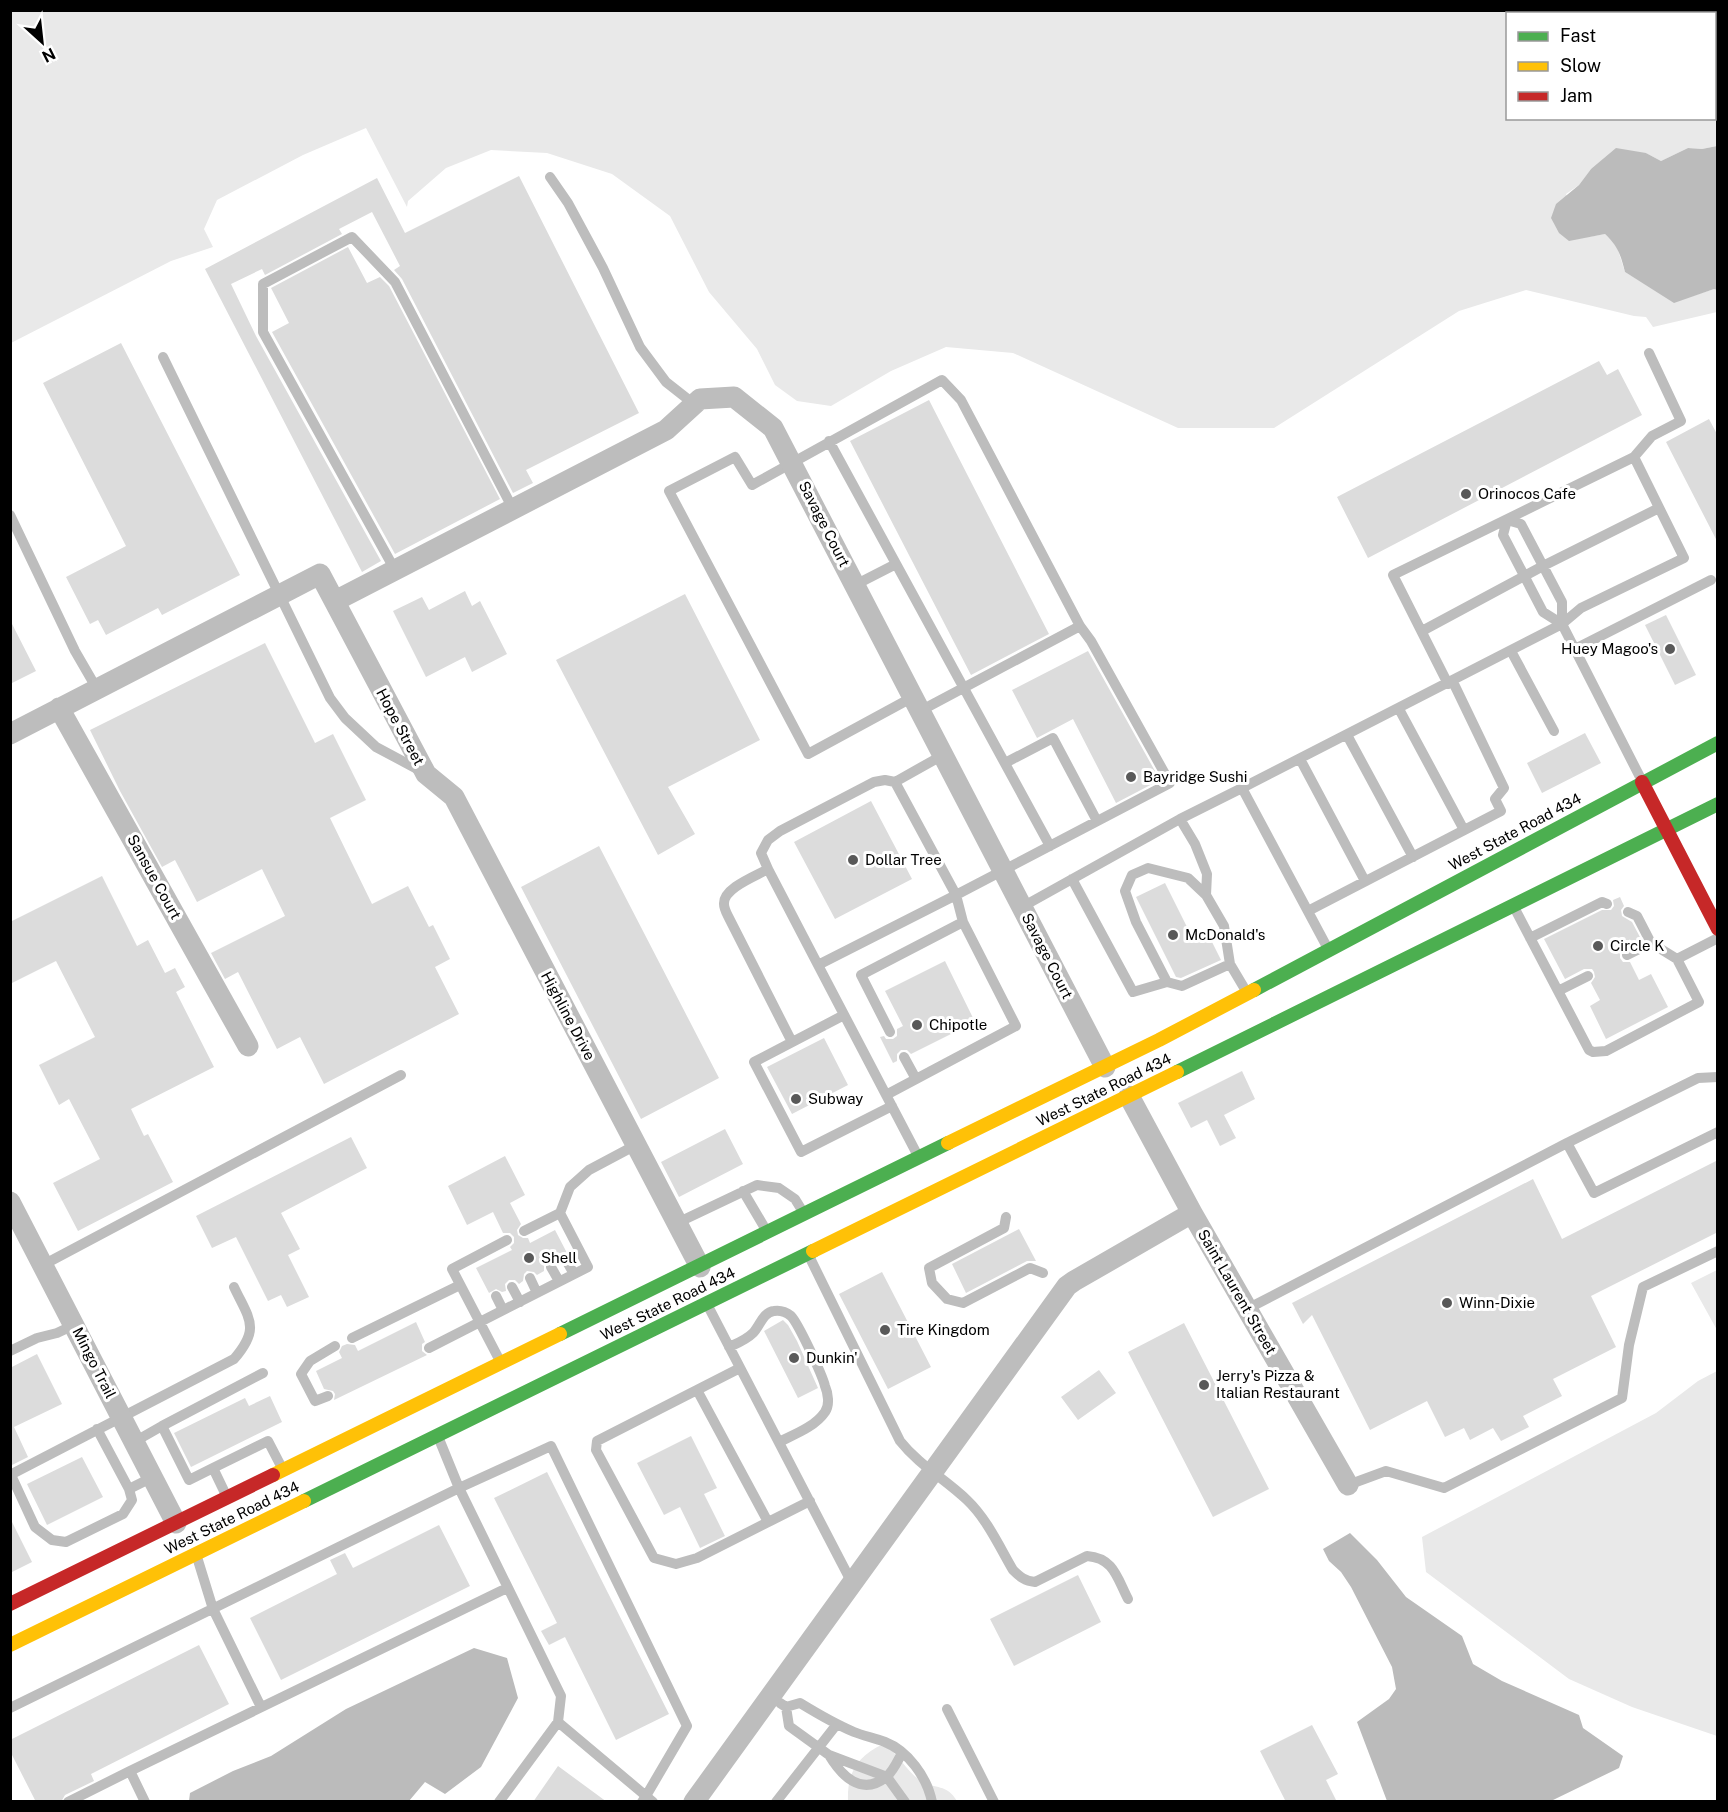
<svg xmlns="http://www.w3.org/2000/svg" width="1728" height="1812" font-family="'Public Sans',sans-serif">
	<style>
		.green { fill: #e9e9e9; fill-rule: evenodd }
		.water { fill: #bbb }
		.building { fill: #dcdcdc }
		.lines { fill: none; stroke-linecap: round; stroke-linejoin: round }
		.lane { stroke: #bdbdbd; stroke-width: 10 }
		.street { stroke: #bdbdbd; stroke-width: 21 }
		.fast { stroke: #4caf50; stroke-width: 14 }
		.slow { stroke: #ffc107; stroke-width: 14 }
		.jam { stroke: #c62828; stroke-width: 14 }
		.poi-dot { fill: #595959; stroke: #fff; stroke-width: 2 }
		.labels { text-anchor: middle; stroke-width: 6; stroke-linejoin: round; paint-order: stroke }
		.poi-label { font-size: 15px; fill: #000; stroke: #fff; text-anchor: start }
		.street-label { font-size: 15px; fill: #000; stroke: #fff }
	</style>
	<rect width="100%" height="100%" fill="#fff"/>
	<path class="green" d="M11,11H1717V146L1702,149L1688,148L1661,161L1646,153L1591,169L1579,185L1566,194L1588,237L1605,234L1616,244L1625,272L1674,302L1714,289L1717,290V312L1653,327L1646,317L1634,316L1526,290L1459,311L1274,428H1178L1013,353L946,347L891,371L831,406L797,401L775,385L757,349L709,292L670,216L612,174L547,153L491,150L446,168L408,201L407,207L366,128L303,155L217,200L204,229L213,247L171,261L11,343ZM1508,14H1714V118H1508Z
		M1717,1270V1330L1691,1283Z
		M1717,1371V1736L1632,1707L1569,1679L1426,1572L1422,1537L1656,1413L1698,1381Z
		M883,1744C899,1754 906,1771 921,1781C936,1790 946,1783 957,1801H848C847,1772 857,1757 883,1744Z"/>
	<path class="water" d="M1717,146V290L1714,289L1674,303L1625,272C1621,256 1618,246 1605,234L1569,241L1559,233L1551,218L1556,204L1579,185L1591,169L1616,148L1646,153L1661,161L1688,148L1702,149Z
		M1350,1533L1377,1560L1406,1597L1462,1636L1473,1664L1502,1681L1579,1715L1583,1728L1623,1756L1619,1768L1551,1801H1387L1357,1722L1389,1699L1396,1689L1392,1667L1351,1587L1341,1572L1329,1561L1323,1549Z
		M474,1648L507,1658L518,1698L481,1767L445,1794L425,1782L409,1801H189L190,1793L233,1771L271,1756L346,1709Z"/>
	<path class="building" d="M519,176L639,413L526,470L533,483L513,493L402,279L394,270L400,266L372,212L339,229L342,234L265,275L262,269L231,284L256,336L381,561L362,572L205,269L377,178L405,233Z
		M348,247L367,283L380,277L389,286L500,499L395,554L272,332L289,323L271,288Z
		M121,343L240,575L162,615L158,608L106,635L98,620L90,624L66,577L126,546L43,383Z
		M1599,361L1607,375L1618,369L1642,415L1368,558L1337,497Z
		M929,400L1049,634L971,675L850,441Z
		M1709,419L1718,436V543L1666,442Z
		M465,591L472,606L480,601L507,654L472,672L465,657L426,677L393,611L422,597L429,610Z
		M685,594L760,740L668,787L695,834L658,855L556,660Z
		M1666,615L1696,675L1675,685L1645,625Z
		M10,620L36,671L10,684Z
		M265,643L315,743L333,734L366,800L330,818L372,904L408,886L429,927L433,925L450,959L435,967L459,1014L324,1084L300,1037L277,1049L238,972L225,979L211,953L285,916L262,869L197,902L175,860L162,867L120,791L90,730Z
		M1088,651L1160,780L1116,803L1073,719L1037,738L1012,690Z
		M1585,733L1601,763L1542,793L1527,763Z
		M871,801L912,879L835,919L794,842Z
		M599,846L719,1078L641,1119L521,887Z
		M102,876L137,946L148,940L165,973L175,968L185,987L176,992L214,1067L131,1109L144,1136L148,1134L173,1182L78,1231L53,1183L100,1159L69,1099L59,1105L39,1065L95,1037L56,961L10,984V922Z
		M1165,883L1193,939L1207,932L1221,960L1181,978L1176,977L1136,897Z
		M1620,897L1624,906L1621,910L1622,916L1632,922L1641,939L1623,948L1620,954V958L1623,962H1630L1639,980L1651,974L1668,1007L1606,1039L1590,1006L1600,1000L1591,983L1595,977L1594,972L1592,969H1584L1565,979L1544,939L1602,910H1611L1614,906L1613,900Z
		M945,961L975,1022L911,1054L907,1050H901L897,1054V1061L893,1063L880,1037L884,1036L886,1039H893L897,1036V1029L903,1026L885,991Z
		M824,1038L848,1085L792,1114L767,1067Z
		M1242,1071L1255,1099L1224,1115L1236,1138L1220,1146L1207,1120L1191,1128L1178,1103Z
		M725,1129L743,1164L679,1197L661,1162Z
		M351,1137L367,1168L281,1213L300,1249L288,1255L309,1297L287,1307L281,1295L268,1301L236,1237L212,1248L196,1216Z
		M505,1156L525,1195L510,1203L521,1224L517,1230L518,1235L523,1238H528L530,1243L555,1230L567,1253L560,1256L559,1263L552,1260H548L544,1264V1271L537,1275L534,1272L527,1271L524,1274L523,1281L519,1284L515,1280H509L505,1284L506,1291L502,1292L496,1289L489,1293L476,1268L512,1250L510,1247L514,1243V1237L510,1233H503L493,1212L467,1225L448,1186Z
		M1718,1160V1232L1591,1296L1616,1347L1553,1379L1562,1396L1523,1416L1529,1427L1501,1441L1493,1428L1470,1440L1464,1428L1445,1437L1427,1401L1370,1430L1312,1315L1303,1324L1292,1303L1533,1179L1562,1239Z
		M1019,1229L1036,1261H1027L966,1293L952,1264Z
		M882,1272L931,1367L888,1389L839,1294Z
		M783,1320L788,1325L797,1341L818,1388L798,1398L764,1331Z
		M416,1322L425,1342L422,1344V1351L427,1355L334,1400L335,1394L333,1391L324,1389L316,1371L342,1358L339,1352L342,1346L347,1344L355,1345L358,1351Z
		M1184,1323L1269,1489L1213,1517L1128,1352Z
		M37,1354L62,1404L14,1427L28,1457L10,1466V1368Z
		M1099,1370L1116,1393L1078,1420L1061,1397Z
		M270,1396L282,1422L191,1467L174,1433L245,1398L249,1406Z
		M691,1436L717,1488L704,1494L725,1536L700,1548L680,1507L664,1515L637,1463Z
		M82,1457L103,1497L47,1525L27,1484Z
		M547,1472L669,1714L616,1740L565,1637L549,1645L541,1631L557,1623L494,1498Z
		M10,1518L32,1562L10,1573Z
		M439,1525L470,1586L281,1680L250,1618L337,1574L330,1560L345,1553L353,1568Z
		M1078,1575L1101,1622L1014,1666L990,1619Z
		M199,1645L229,1704L91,1774L94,1781L65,1795L61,1802H36L10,1751V1740Z
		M1312,1725L1338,1774L1326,1780L1337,1802H1286L1260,1751Z
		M558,1766L607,1802H533Z"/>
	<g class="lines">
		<path class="lane" d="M550,177L568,203L603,268L640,347L666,382L694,404
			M163,357L330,698L345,718L376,747L421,771
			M829,441L1050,846
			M1634,457L1652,436L1681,421L1649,353
			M10,515L75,651L97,689
			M1507,520L1521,524L1562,602V624L1543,612L1503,535Z
			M395,570L263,332V284L352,237L395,282L513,509
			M855,585L896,564
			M1422,631L1543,566L1659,508
			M1575,649L1711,580
			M1511,651L1554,731
			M1448,684L1393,575L1634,457L1684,558L1581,608L1562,624
			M913,697L808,754L669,491L735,457L752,485L942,380L961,400L1080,626
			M1399,709L1464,830
			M920,711L1080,626L1091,641L1170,783L956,895L895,782L943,755
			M1347,735L1413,857
			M1300,759L1365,881
			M1005,763L1053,738L1097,821
			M1180,819L1195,844L1207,874L1206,895L1224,926L1230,964L1246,991
			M768,869L761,853L768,840L780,831L874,782L885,780L895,782
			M1072,879L1133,992L1167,982
			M1206,895L1188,878L1148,868L1132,875L1125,891L1136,922L1167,982L1182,986L1230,964
			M1022,907L1180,819L1242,788
			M1515,909L1589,1050L1593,1052L1606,1051L1699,1002L1677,959L1718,938
			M1308,911L1501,811L1495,799L1504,788L1453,682
			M1530,938L1602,902L1607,904
			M1651,943L1677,959
			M1327,947L1242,788L1562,624L1641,779
			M1627,955L1651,943L1637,916L1628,912
			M1558,991L1588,976
			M844,1015L754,1062L801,1152L892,1106
			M890,1032L861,975L963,922
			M792,1042L729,918C727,914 724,909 724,904C723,888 756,876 768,869L818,965
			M904,1057L916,1079
			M886,1095L1016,1026L963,922L956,895L818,965L918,1156
			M1567,1143L1698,1078L1718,1077
			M743,1191L766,1230
			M560,1213L570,1187L589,1170L636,1145
			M1006,1217L1004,1228L929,1268L932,1283L947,1299L963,1303L1030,1268L1043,1273
			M677,1223L757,1185L779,1188L795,1199L803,1212
			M810,1258L900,1441C919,1465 945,1479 967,1500C987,1519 999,1546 1013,1570C1020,1577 1025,1581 1035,1582L1087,1556C1114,1558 1117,1578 1128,1599
			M566,1260L574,1274
			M43,1265L401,1075
			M551,1267L559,1281
			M530,1278L537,1293
			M512,1287L520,1302
			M496,1296L503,1310
			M708,1306L852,1583
			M1247,1309L1567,1143L1594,1193L1718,1132
			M352,1338L460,1285
			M729,1347C738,1343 746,1340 753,1333C760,1326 763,1312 774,1311C780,1310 786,1312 791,1316C798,1323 822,1374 825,1386C828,1393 830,1405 825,1412C815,1427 793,1435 779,1442
			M429,1348L588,1267L560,1213L524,1231
			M10,1351L37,1338L57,1333L74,1325
			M500,1361L452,1269L507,1240
			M740,1368L597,1441L596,1450L654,1558L676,1564L697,1558L810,1501
			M697,1390L768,1522
			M328,1396L315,1401L301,1374L310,1361L335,1346
			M97,1429L129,1489
			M439,1439L459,1488L551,1446L687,1726L646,1796L653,1802
			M134,1442L162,1426
			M213,1468L189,1480L162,1426L263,1373
			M10,1475L234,1359C261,1328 249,1319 234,1287
			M11,1475L35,1527L52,1540L66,1542L123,1514L132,1500L129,1489L153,1477
			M1348,1485L1386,1471L1444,1488L1622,1398L1629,1345L1643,1287L1718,1251
			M225,1493L213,1468L268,1441L282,1468
			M197,1557L213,1609L261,1707
			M780,1703L786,1707L789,1726L829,1755L887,1777L905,1802
			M786,1707L800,1703C818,1714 835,1724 854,1732C864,1736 875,1738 885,1742C908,1751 927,1777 932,1802
			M10,1708L459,1488L561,1696L558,1722L646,1796L642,1802
			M947,1709L994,1802
			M829,1755C841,1775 861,1797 886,1777C893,1772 898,1760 902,1753
			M68,1802L130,1771
			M145,1802L130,1771L507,1588
			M499,1802L558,1722
			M776,1802L837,1724"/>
		<path class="street" d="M335,601L666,430L700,399L734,397L773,428L1105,1067
			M59,708L248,1046
			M10,734L320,574L426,774L454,797L700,1267
			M1129,1096L1192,1213L1348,1485
			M10,1202L176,1523
			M694,1802L1067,1286L1074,1281L1192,1213"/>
		<path class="fast" d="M1254,990L1718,743
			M1177,1072L1718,804
			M560,1334L948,1143
			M304,1501L813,1251"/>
		<path class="slow" d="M948,1143L1159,1040L1254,990
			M813,1251L1177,1072
			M273,1475L560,1334
			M10,1645L304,1501"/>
		<path class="jam" d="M1642,782L1718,929
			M10,1604L273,1475"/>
	</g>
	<g class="poi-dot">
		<circle cx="1466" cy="494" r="6"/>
		<circle cx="1670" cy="649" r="6"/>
		<circle cx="1131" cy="777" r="6"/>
		<circle cx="853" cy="860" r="6"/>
		<circle cx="1173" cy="935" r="6"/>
		<circle cx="1598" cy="946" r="6"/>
		<circle cx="917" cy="1025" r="6"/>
		<circle cx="796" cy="1099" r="6"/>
		<circle cx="529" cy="1258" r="6"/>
		<circle cx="1447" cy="1303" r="6"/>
		<circle cx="885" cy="1330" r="6"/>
		<circle cx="794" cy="1358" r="6"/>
		<circle cx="1204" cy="1385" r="6"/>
	</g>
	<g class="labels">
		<g class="poi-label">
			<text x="1478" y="499">Orinocos Cafe</text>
			<text x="1658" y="654" text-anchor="end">Huey Magoo's</text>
			<text x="1143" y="782">Bayridge Sushi</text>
			<text x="865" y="865">Dollar Tree</text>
			<text x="1185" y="940">McDonald's</text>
			<text x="1610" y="951">Circle K</text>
			<text x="929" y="1030">Chipotle</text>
			<text x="808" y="1104">Subway</text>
			<text x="541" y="1263">Shell</text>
			<text x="1459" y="1308">Winn-Dixie</text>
			<text x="897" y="1335">Tire Kingdom</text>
			<text x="806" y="1363">Dunkin'</text>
			<text x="1216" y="1381">Jerry's Pizza &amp;<tspan x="1216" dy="17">Italian Restaurant</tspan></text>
		</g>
		<g class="street-label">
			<text transform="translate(824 524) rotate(63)" y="5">Savage Court</text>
			<text transform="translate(400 727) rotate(62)" y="5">Hope Street</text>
			<text transform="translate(1515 832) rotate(-28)" y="5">West State Road 434</text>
			<text transform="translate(154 877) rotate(61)" y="5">Sansue Court</text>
			<text transform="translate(1047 956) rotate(63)" y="5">Savage Court</text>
			<text transform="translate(568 1016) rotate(62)" y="5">Highline Drive</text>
			<text transform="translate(1104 1090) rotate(-26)" y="5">West State Road 434</text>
			<text transform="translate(1237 1292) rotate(60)" y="5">Saint Laurent Street</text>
			<text transform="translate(668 1304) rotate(-26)" y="5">West State Road 434</text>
			<text transform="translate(94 1363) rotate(63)" y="5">Mingo Trail</text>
			<text transform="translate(232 1518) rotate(-26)" y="5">West State Road 434</text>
		</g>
	</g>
	<rect width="1728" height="1812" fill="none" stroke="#000000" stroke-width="24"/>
	<rect x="1506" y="12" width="210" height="108" fill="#ffffff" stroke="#999999" stroke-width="1.5"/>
	<rect x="1518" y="32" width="30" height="9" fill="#4caf50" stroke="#999999" stroke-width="1.5"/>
	<text x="1560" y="42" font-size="18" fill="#000000">Fast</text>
	<rect x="1518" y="62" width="30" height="9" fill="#ffc107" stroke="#999999" stroke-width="1.5"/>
	<text x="1560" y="72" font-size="18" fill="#000000">Slow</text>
	<rect x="1518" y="92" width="30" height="9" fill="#c62828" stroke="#999999" stroke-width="1.5"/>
	<text x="1560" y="102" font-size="18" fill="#000000">Jam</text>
	<g transform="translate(42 42) rotate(153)" stroke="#ffffff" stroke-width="4.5" paint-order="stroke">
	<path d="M0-4.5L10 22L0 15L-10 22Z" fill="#000000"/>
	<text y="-9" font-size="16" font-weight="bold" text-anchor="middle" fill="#000000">N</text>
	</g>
</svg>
